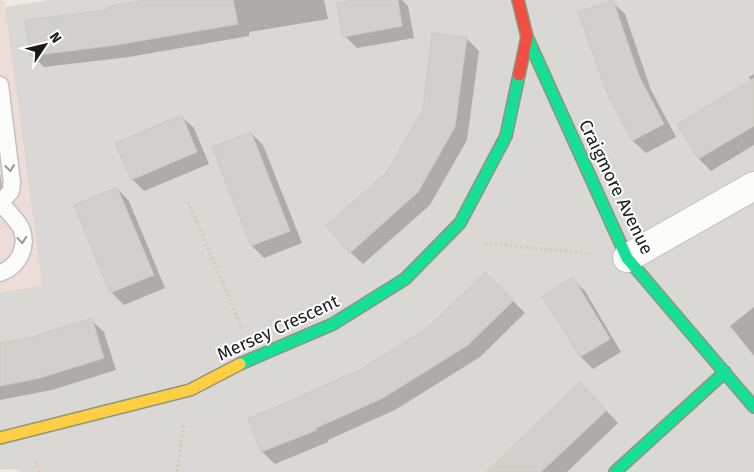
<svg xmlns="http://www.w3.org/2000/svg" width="754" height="472" font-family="'Fira Sans',sans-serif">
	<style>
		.residential { fill: #d9d8d5 }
		.commercial { fill: #eddcd7 }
		.shadow { fill: #0003 }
		.building { fill: #d2d0cc; stroke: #cdcac4 }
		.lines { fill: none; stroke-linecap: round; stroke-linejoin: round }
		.lane-casing { stroke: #c2c2bf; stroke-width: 19 }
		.street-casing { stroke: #c2c2bf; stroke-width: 30 }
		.fast-casing { stroke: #90947c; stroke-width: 14 }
		.slow-casing { stroke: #90947c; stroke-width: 14 }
		.jam-casing { stroke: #90947c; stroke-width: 14 }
		.path { stroke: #d6c8c3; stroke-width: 3; stroke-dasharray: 2.5 2.5; stroke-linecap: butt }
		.lane { stroke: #fcfcfb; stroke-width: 16 }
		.street { stroke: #fcfcfb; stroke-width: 28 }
		.fast { stroke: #16e098; stroke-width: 11 }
		.slow { stroke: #ffcf43; stroke-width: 11 }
		.jam { stroke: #f24e42; stroke-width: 11 }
		.oneway { stroke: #979796 }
		.labels { text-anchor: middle; stroke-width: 4; stroke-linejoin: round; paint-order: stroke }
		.street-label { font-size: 18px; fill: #1b1b1b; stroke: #fff }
	</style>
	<rect width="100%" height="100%" fill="#eae9e3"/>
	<path class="residential" d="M49,0H754V472H21L13,469H0V292L42,286L5,7Z"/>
	<path class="commercial" d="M0,0H4L42,286L0,292Z"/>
	<path class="shadow" d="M154,0H324L328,19L249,32V36L129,57L44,67L31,55L109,11Z
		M360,0H402L408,6L414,38L357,48L345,36Z
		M612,2L625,14L651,90L676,137L646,153L633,141L609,95Z
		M466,38L479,51L467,140L430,205L363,264L350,252L388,173Z
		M754,74V145L711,171L699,159L678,124L751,81L749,77Z
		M181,116L194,128L209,164L144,191L132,179Z
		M251,133L263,145L302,243L264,258L252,246L214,148Z
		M0,172L4,199L0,203Z
		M117,188L129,201L165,288L124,305L112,293L76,206Z
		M485,273L525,313L480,357L395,410L328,440V442L275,464L262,452L249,419L363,370L428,329Z
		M572,279L585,291L621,352L593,369L581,357Z
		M754,307V356L730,326Z
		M91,320L104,332L116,370L52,390L0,400V344L32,338Z
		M592,396L618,423L567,472H487Z"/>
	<path class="building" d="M144,0H233L238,24L116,45L30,56L25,20L107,10V7Z
		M353,0H398L402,26L343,37L337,3Z
		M613,0L639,76L664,124L632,141L608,95L578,12Z
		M432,33L467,37L455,127L418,192L350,253L326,226L387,172L423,109Z
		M754,78V126L698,159L677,124Z
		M182,115L197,152L131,180L115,143Z
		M251,132L290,231L251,246L212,147Z
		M117,187L154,275L110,293L74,205Z
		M485,272L514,300L468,345L383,398L316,428L317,430L261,452L248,419L362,369L427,328Z
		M573,277L610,339L580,357L542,296Z
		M92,318L104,358L40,378L0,386V343L32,337Z
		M580,382L607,410L541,472H486Z"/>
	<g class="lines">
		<defs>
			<path id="lane" d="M0,85L12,182L11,191L0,204
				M0,273C18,267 29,247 21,228C17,220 7,211 1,203"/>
			<path id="street" d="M627,258L754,186"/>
			<path id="fast" d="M527,37L627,258L754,407
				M240,364L333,324L405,279L460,223L506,136L519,75
				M615,472L725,372"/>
			<path id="slow" d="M0,438L190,390L240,364"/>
			<path id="jam" d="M518,0L527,37L519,75"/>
		</defs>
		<use href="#lane" class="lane-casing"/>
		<use href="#street" class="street-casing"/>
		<use href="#fast" class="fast-casing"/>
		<use href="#slow" class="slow-casing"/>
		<use href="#jam" class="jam-casing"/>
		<path class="path" d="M188,202L243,330
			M485,243L591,254
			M35,461L39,472
			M177,472L184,423"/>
		<use href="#lane" class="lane"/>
		<use href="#street" class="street"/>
		<use href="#fast" class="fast"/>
		<use href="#slow" class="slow"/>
		<use href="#jam" class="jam"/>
	</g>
	<defs><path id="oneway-chevron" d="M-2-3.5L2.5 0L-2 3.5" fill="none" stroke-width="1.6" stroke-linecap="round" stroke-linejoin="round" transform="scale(1.25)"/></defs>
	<g class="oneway">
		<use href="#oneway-chevron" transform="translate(10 168) rotate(83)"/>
		<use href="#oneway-chevron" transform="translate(22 240) rotate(85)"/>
	</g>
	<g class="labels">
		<g class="street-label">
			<text transform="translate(616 187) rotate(64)" y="6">Craigmore Avenue</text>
			<text transform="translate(278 328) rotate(-25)" y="6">Mersey Crescent</text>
		</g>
	</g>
	<g transform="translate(45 45) rotate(55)" stroke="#ffffff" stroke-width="4" paint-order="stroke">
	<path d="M0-4L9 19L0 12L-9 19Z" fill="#1b1b1b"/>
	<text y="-8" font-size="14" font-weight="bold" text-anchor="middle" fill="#1b1b1b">N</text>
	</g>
</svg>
